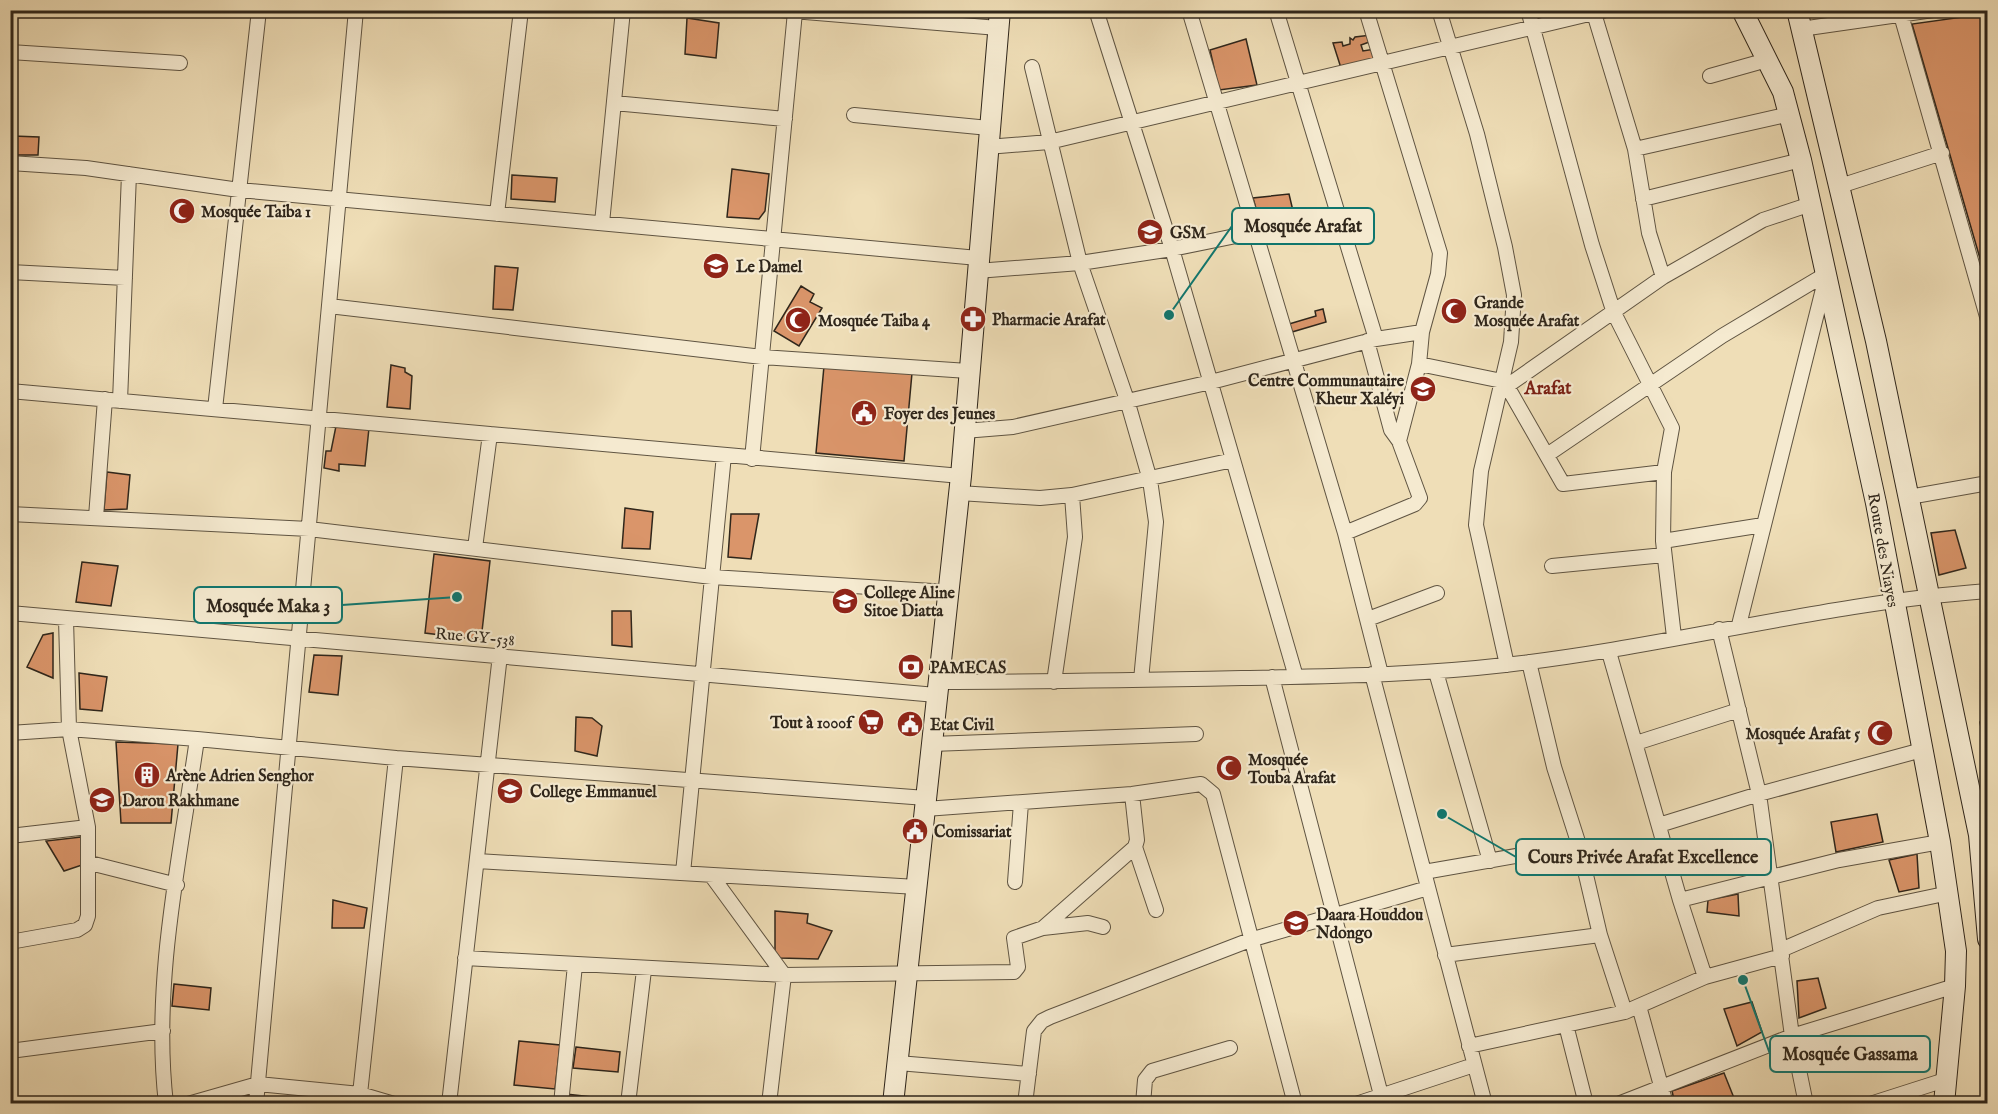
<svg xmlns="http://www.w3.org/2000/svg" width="1998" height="1114" font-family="'IM FELL English',serif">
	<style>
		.building { fill: #da956a; stroke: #2f261b; stroke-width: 1.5 }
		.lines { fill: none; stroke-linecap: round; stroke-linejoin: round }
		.street-casing { stroke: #5f5442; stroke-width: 16 }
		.secondary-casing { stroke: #2f261b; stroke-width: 22 }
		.street { stroke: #f5ead0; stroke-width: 14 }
		.secondary { stroke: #f5ead0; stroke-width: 20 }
		.labels { text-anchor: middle; stroke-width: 4.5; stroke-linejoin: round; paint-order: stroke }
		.poi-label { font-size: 16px; font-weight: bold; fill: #2f261b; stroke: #f5ead0; text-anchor: start }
		.street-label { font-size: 16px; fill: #2f261b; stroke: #f5ead0 }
		.neighbourhood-label { font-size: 18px; font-weight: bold; fill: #7a1f14; stroke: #f5ead0 }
		.leader { fill: none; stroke: #0f766e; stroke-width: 2 }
		.callout-dot { fill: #0f766e; stroke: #f5ead0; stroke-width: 2 }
		.callout { fill: #f5ead0; stroke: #0f766e; stroke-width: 2 }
		.callout-label { font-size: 18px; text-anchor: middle; font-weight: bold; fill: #2f261b }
	</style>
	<rect width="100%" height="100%" fill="#efdeb7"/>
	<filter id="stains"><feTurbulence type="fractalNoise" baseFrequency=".00333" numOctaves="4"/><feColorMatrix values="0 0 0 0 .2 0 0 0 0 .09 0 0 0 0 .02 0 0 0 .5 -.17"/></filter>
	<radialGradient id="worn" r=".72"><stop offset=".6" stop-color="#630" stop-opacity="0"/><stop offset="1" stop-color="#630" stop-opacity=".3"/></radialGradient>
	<path class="building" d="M1984,14L1988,26V286L1912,24Z
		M687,18L719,23L716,58L685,54Z
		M1371,35L1372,41L1361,45L1363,51L1375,49L1377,55L1372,61L1347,67L1344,65L1341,68L1333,43L1342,42L1343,46L1350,44V38L1353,40L1355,37Z
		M1246,39L1257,85L1219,90L1210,50Z
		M13,136L39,137L38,155H13Z
		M732,169L769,174L765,211L759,219L727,217Z
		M512,175L557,178L555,202L511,199Z
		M1289,194L1294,215L1259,219L1253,198Z
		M495,266L518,268L513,310L493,309Z
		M801,286L814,294L810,302L822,308L799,346L774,331Z
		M1323,309L1326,322L1292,332L1289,324L1316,316L1315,311Z
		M391,365L405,368V372L412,376L410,409L387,407Z
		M824,366L912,373L904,461L816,453Z
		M336,426L369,428L365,466L339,464V471L324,468L326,451H331Z
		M107,472L130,475L127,509L104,510Z
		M625,508L653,512L650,549L622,548Z
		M731,514H759L751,559L728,557Z
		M1955,530L1966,568L1939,575L1931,533Z
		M434,554L490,561L481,640L425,633Z
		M82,562L118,566L111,606L76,602Z
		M612,611H631L632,647L612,645Z
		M53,633V678L27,667L43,635Z
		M314,655L342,656L338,695L309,692Z
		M79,673L107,677L102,711L80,709Z
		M576,717L592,718L602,726L597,756L575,751Z
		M1988,720V744L1984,745L1980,722Z
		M116,742L178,744L171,823H121Z
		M1877,814L1883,842L1836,852L1831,822Z
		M81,837L82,865L64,871L46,841Z
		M1917,854L1919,888L1899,892L1889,860Z
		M1738,894L1739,916L1707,912L1708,900Z
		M333,900L367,908L364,928H332Z
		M775,911L808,914L807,923L832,931L818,959L780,958L775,952Z
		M1818,978L1826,1008L1799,1018L1797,981Z
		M174,984L211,988L209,1010L172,1006Z
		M1752,1002L1762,1032L1737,1046L1724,1009Z
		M519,1041L560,1045L555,1089L514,1085Z
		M576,1047L620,1052L618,1072L573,1068Z
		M1724,1073L1736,1103L1675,1104L1672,1091Z
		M566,1094L618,1100V1104H565Z"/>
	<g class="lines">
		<defs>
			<path id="street" d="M781,10L998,28
				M1096,10L1172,249L1296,677
				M1189,10L1345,533L1381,674
				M1276,10L1376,339
				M1439,10L1477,134L1505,247L1514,295L1511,342L1481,471L1476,525L1507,665
				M1528,10L1592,245L1614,313L1672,428L1664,472L1663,541L1674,637
				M1593,10L1635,149L1649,233L1663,277
				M1901,15L1988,320
				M1801,29L1933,10
				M10,52L180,63
				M1032,67L1080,263L1127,400L1150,480L1156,522L1141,680
				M1710,76L1767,60
				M614,103L785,119
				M854,115L989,128
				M987,147L1049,142L1606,10
				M1635,149L1790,114
				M10,163L86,168L239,190L978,258
				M1840,186L1942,153
				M1643,199L1801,160
				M497,214L521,10
				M602,223L623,10
				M977,271L1080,263L1172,249L1338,215
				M10,272L125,278
				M329,306L762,357L968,371
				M1367,341L1391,430L1399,441
				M1419,364L1502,381L1507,386L1563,484L1664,472
				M1507,386L1663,277L1763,220L1811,204
				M10,391L961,476
				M120,401L129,174
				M215,409L259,10
				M964,431L1013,427L1211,382L1376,339L1422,332
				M1547,455L1722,336L1826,274
				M752,459L795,12
				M959,493L1040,498L1072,495L1233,460
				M1909,497L1988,483
				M10,514L309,529L712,577L948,592
				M96,517L105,399
				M1345,533L1415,504L1420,498L1399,441L1419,364L1422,332L1438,274L1440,253L1366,10
				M1663,541L1763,525
				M475,548L490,434
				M1552,566L1664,555
				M10,613L936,695
				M1368,619L1437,593
				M1739,625L1825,281
				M1719,629L1759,794L1792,1036L1806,1104
				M1609,652L1680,900L1705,977
				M1529,662L1554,767L1579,845L1600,935L1625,1012
				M1436,672L1490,861
				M1372,674L1485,1104
				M1272,677L1381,1095
				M937,682C1040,682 1142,680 1245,678C1332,676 1419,675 1505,665C1667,647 1824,603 1988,591
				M1054,682L1075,537L1072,495
				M10,733L69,729L66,619
				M1636,743L1739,710
				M932,744L1196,734
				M925,809L1132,794L1201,784L1213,794L1295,1104
				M1659,825L1759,794L1922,750
				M10,836L88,827
				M1135,847L1156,910
				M477,861L917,887
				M90,863L177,885
				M1424,872L1579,845
				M683,873L724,455
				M711,875L784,975L769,1104
				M1015,882L1021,803
				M1680,900L1839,860L1940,842
				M1043,928L1088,923L1103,927
				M10,942L77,930L85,925L88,916V827L69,729L197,739
				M1781,950L1878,908L1949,893
				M1445,955L1600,935
				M465,958L784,975L1014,972L1018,967L1014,938L1043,928L1135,847L1137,840L1132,794
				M1639,1006L1666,1104
				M1566,1025L1586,1104
				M1469,1046L1625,1012L1705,977L1782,956
				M10,1051L163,1031
				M898,1063L1029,1074
				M360,1094L396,758
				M166,1104C152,983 180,858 197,739L396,758L926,798
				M188,1104L258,1084L360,1094L394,1104
				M256,1104L356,10
				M449,1104L500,655
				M561,1104L575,965
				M628,1104L644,970
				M1025,1104L1034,1031L1042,1021L1050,1017L1250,940L1428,888
				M1143,1104L1145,1080L1152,1071L1230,1048
				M1356,1104L1474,1065
				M1618,1104L1792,1036L1955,986
				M1870,1104L1945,1080"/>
			<path id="secondary" d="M1742,10L1783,92L1801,160L1876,503L1940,842L1956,951L1955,986L1944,1104
				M1797,10L1876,341L1979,835L1988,939
				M893,1104L961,476L1000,10"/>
		</defs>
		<use href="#street" class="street-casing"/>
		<use href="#secondary" class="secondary-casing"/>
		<use href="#street" class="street"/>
		<use href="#secondary" class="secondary"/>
	</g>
	<defs>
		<symbol id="mosque-disc" viewBox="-11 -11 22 22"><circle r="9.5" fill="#8f2418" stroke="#f5ead0"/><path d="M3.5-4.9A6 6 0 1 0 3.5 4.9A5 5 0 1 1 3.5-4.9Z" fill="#fff"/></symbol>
		<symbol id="school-disc" viewBox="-11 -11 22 22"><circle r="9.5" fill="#8f2418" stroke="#f5ead0"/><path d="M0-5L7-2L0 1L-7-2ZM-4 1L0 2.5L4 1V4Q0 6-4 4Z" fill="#fff"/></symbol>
		<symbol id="pharmacy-disc" viewBox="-11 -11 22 22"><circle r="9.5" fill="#8f2418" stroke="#f5ead0"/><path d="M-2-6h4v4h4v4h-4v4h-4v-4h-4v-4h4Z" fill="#fff"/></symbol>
		<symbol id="civic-disc" viewBox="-11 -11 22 22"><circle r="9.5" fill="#8f2418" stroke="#f5ead0"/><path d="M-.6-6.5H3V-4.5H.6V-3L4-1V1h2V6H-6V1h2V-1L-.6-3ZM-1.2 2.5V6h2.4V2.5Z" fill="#fff"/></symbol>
		<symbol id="bank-disc" viewBox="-11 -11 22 22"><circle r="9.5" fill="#8f2418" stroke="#f5ead0"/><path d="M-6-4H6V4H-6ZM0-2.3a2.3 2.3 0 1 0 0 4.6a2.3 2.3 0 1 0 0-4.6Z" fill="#fff"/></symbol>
		<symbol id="supermarket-disc" viewBox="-11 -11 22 22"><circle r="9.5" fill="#8f2418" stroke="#f5ead0"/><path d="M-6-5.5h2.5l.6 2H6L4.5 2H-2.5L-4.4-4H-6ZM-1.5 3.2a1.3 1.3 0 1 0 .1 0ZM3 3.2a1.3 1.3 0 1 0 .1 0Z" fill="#fff"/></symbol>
		<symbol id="building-disc" viewBox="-11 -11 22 22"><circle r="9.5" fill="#8f2418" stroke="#f5ead0"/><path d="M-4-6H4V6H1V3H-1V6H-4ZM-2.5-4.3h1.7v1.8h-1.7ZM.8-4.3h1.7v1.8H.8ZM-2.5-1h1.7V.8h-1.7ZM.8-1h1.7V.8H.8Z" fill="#fff"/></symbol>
	</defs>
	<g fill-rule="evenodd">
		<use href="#mosque-disc" x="167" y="196" width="30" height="30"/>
		<use href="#school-disc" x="1135" y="217" width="30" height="30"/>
		<use href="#school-disc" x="701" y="251" width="30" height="30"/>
		<use href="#mosque-disc" x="1439" y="296" width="30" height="30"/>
		<use href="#pharmacy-disc" x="958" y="304" width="30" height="30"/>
		<use href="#mosque-disc" x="783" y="305" width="30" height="30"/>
		<use href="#school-disc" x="1408" y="374" width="30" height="30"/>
		<use href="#civic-disc" x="849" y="398" width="30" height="30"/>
		<use href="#school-disc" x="830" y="586" width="30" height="30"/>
		<use href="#bank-disc" x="896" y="652" width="30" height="30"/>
		<use href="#supermarket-disc" x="856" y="707" width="30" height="30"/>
		<use href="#civic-disc" x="895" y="709" width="30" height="30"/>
		<use href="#mosque-disc" x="1865" y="718" width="30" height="30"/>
		<use href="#mosque-disc" x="1214" y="753" width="30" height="30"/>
		<use href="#building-disc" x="132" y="760" width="30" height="30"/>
		<use href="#school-disc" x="495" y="776" width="30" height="30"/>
		<use href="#school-disc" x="87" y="785" width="30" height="30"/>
		<use href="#civic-disc" x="900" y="816" width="30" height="30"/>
		<use href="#school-disc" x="1281" y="908" width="30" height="30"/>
	</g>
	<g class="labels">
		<g class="poi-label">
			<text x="201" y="217">Mosquée Taiba 1</text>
			<text x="1170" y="238">GSM</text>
			<text x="736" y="272">Le Damel</text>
			<text x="1474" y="308">Grande<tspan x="1474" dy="18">Mosquée Arafat</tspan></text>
			<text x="992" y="325">Pharmacie Arafat</text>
			<text x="818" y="326">Mosquée Taiba 4</text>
			<text x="1404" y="386" text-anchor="end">Centre Communautaire<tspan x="1404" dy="18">Kheur Xaléyi</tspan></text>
			<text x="884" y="419">Foyer des Jeunes</text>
			<text x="864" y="598">College Aline<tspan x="864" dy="18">Sitoe Diatta</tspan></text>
			<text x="930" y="673">PAMECAS</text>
			<text x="852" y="728" text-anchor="end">Tout à 1000f</text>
			<text x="930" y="730">Etat Civil</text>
			<text x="1860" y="739" text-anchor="end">Mosquée Arafat 5</text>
			<text x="1248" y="765">Mosquée<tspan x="1248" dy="18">Touba Arafat</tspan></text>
			<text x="166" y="781">Arène Adrien Senghor</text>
			<text x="530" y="797">College Emmanuel</text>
			<text x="122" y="806">Darou Rakhmane</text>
			<text x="934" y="837">Comissariat</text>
			<text x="1316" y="920">Daara Houddou<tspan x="1316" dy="18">Ndongo</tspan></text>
		</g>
		<g class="street-label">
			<text transform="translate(1884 550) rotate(80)" y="6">Route des Niayes</text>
			<text transform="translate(475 636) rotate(5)" y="6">Rue GY-538</text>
		</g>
		<g class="neighbourhood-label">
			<text x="1548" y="394">Arafat</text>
		</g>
	</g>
	<path class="leader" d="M1169 315L1232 226M457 597L342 605M1442 814L1516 857M1743 980L1770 1054"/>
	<g class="callout-dot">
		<circle cx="1169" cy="315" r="6"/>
		<circle cx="457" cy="597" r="6"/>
		<circle cx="1442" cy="814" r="6"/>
		<circle cx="1743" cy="980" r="6"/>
	</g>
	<g class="callout">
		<rect x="1232" y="208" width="142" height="36" rx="6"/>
		<rect x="194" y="587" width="148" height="36" rx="6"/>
		<rect x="1516" y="839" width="255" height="36" rx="6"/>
		<rect x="1770" y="1036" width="160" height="36" rx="6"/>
	</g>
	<g class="callout-label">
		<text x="1303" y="232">Mosquée Arafat</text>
		<text x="268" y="612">Mosquée Maka 3</text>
		<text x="1643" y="863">Cours Privée Arafat Excellence</text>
		<text x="1850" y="1060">Mosquée Gassama</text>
	</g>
	<rect width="1998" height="1114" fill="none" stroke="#efdeb7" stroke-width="36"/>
	<rect x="12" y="12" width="1974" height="1090" fill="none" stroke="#2f261b" stroke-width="3"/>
	<rect x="18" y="18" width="1962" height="1078" fill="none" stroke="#2f261b" stroke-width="1.5"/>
	<rect width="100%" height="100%" filter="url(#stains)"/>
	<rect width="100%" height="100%" fill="url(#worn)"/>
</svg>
